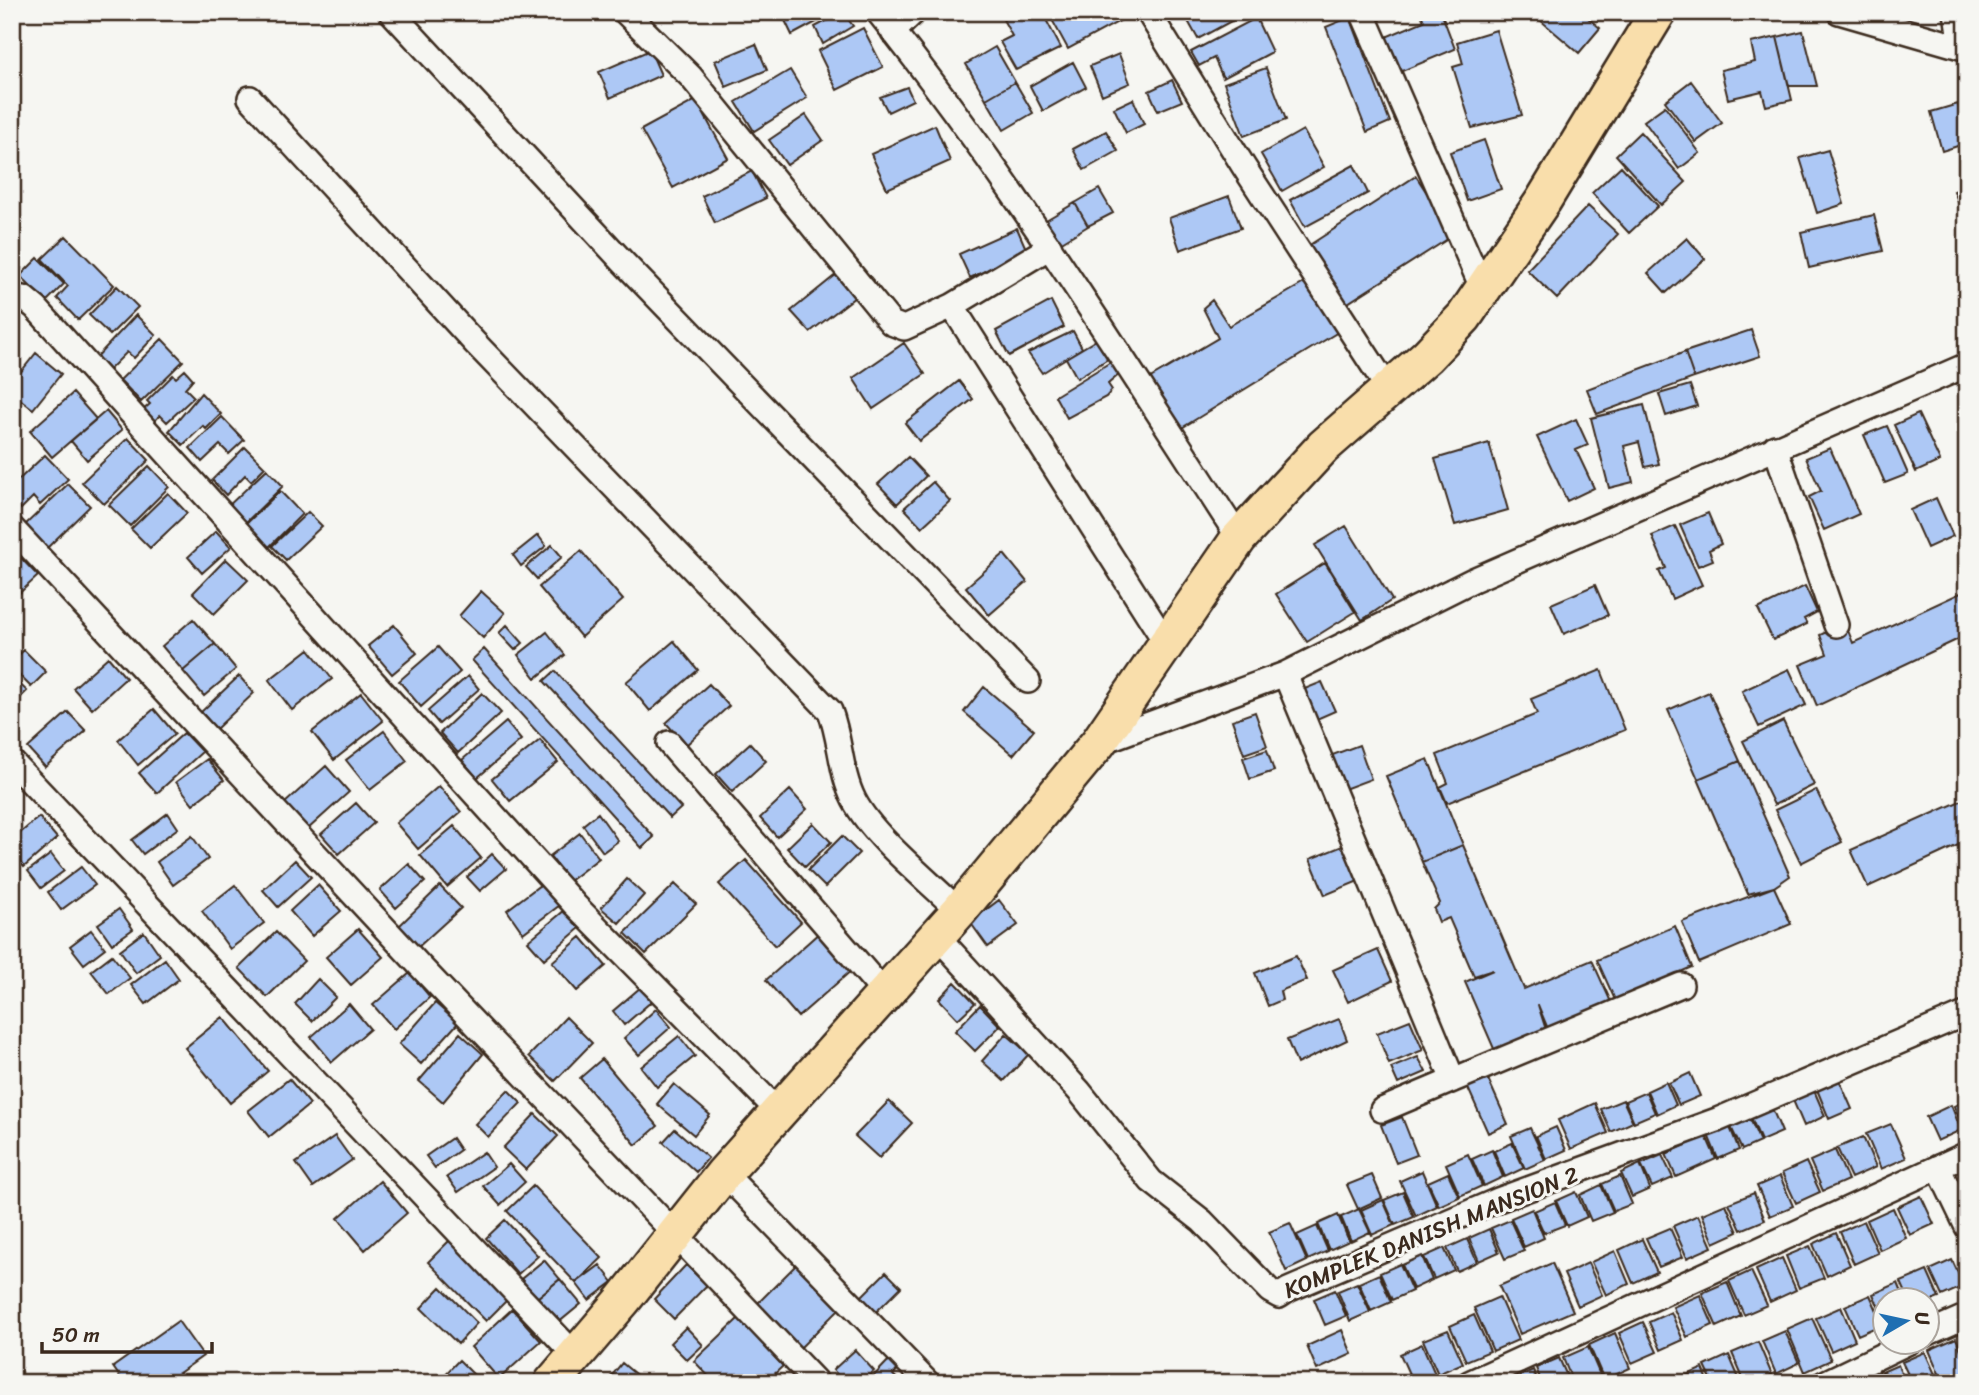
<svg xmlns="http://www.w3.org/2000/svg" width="1979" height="1395" font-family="Sriracha,sans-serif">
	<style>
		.building { fill: #adc8f5; stroke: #3b2a1e; stroke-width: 2 }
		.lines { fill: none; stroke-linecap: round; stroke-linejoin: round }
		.street-casing { stroke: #3b2a1e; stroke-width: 28 }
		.primary-casing { stroke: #3b2a1e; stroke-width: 40 }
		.street { stroke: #f6f6f2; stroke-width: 23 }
		.primary { stroke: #f9deab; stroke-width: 35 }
		.labels { text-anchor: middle; stroke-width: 6; stroke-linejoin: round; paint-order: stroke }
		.street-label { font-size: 23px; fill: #3b2a1e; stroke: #f6f6f2 }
	</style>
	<rect width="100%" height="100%" fill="#f6f6f2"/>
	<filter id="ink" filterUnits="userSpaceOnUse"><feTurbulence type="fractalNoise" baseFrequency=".0143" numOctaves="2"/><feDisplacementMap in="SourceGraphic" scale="14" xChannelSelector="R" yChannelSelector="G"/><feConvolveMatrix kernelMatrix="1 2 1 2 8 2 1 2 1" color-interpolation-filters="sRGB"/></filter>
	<g filter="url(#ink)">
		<path class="building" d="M781,12H835L792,35Z
			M843,12L853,26L823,44L815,27Z
			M999,12H1042L1061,48L1016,70L1000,42L1012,36Z
			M1058,12H1129L1131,15L1068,49L1050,16Z
			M1183,12H1248L1198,39Z
			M1420,12H1441L1455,49L1395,74L1381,39L1424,21Z
			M1547,12H1581L1600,28L1579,53L1540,20Z
			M1350,17L1390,122L1367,132L1326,27Z
			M1256,18L1272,52L1223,78L1214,58L1199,66L1191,52Z
			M863,28L883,67L837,90L818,51Z
			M1496,30L1522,115L1472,128L1453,67L1463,64L1457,42Z
			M1803,31L1817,86H1789L1777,37Z
			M1777,37L1792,100L1766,106L1762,91L1728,99L1721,70L1755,62L1751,43Z
			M756,44L767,70L726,87L715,61Z
			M995,47L1015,82L986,99L966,64Z
			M650,50L661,75L610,98L599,72Z
			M1119,54L1130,83L1102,95L1090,66Z
			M1073,62L1086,87L1043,111L1030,86Z
			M1266,68L1286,120L1244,136L1224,83Z
			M790,70L807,98L754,131L736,102Z
			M1172,80L1182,101L1158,111L1149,91Z
			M1691,81L1722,123L1696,142L1665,101Z
			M1015,82L1033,113L1004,130L986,99Z
			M907,87L913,100L888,112L880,97Z
			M1133,99L1144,124L1126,133L1114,108Z
			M696,100L728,158L673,188L641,130Z
			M1958,104L1967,143L1942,151L1931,112Z
			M1665,106L1700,153L1679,169L1644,121Z
			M806,115L823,140L787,165L769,140Z
			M935,125L950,161L887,189L871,154Z
			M1303,130L1324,167L1282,191L1261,154Z
			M1106,131L1118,151L1084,170L1073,149Z
			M1640,132L1686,182L1661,205L1616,155Z
			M1484,140L1501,189L1467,201L1450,152Z
			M1828,150L1844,204L1817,213L1800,158Z
			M1354,165L1368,193L1305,227L1290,200Z
			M1621,166L1658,206L1629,233L1592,193Z
			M752,171L766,198L715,223L702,196Z
			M1416,176L1454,235L1343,306L1305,248Z
			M1967,186V224L1954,191Z
			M1099,189L1113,213L1088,226L1075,203Z
			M1229,196L1241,228L1180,250L1169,218Z
			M1075,203L1088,226L1060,243L1046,220Z
			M1588,206L1618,234L1557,299L1527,270Z
			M1874,215L1883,251L1809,268L1801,232Z
			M1017,228L1027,251L970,278L959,254Z
			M66,236L114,285L78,320L57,298L68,286L42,259Z
			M1687,238L1705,259L1666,293L1648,273Z
			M38,258L64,284L46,302L20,276Z
			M837,274L855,297L810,332L791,311Z
			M1311,279L1343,329L1180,429L1147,380L1218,338L1203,308L1212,300L1229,326Z
			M117,286L138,307L110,335L89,315Z
			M1051,301L1064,327L1009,356L996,331Z
			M136,315L156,335L134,358L127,352L104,375L92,362Z
			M1751,330L1760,356L1694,378L1685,352Z
			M1073,331L1082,348L1042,373L1028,353Z
			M162,339L183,361L141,402L120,380Z
			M1098,339L1108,359L1077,378L1066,358Z
			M904,343L925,374L873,409L853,378Z
			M1685,352L1694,378L1597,414L1587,389Z
			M36,353L61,374L33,409L12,393V383Z
			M1114,360L1122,372L1108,384L1112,390L1106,397L1067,418L1055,396Z
			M185,370L193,379L185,388L194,397L167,422L160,415L153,423L142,411L150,404L147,401L173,375L176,378Z
			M959,381L973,399L919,441L905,423Z
			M1690,385L1697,406L1666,416L1659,394Z
			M73,393L96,419L52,457L30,431Z
			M201,393L221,414L206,429L203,426L183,445L169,431Z
			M1644,405L1659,464L1645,467L1639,442L1624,446L1633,482L1609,488L1591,418Z
			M106,411L122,430L87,460L71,441Z
			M1918,414L1940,461L1916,472L1894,425Z
			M222,417L244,440L229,454L220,445L202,462L190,448Z
			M1576,419L1588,445L1576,450L1594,488L1567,501L1537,437Z
			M1887,426L1908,474L1885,483L1864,435Z
			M128,438L149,460L104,504L82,482Z
			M1489,443L1508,510L1455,525L1435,459Z
			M245,447L265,467L251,481L245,475L226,495L212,480Z
			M1830,448L1859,514L1824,530L1809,497L1821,491L1806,458Z
			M45,455L68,479L40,505L33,497L21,509L12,500V486Z
			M908,457L926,476L897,504L878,484Z
			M149,466L169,487L130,526L109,505Z
			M267,469L283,486L241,527L225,509Z
			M933,482L950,501L922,527L904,508Z
			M68,484L90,506L46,549L24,526Z
			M280,491L302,514L265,551L243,527Z
			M168,493L187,513L150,548L131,529Z
			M1936,498L1953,536L1927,548L1910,510Z
			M308,512L322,526L286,560L272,546Z
			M1708,513L1721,544L1709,550L1713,560L1698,566L1680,525Z
			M1346,526L1392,600L1362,620L1315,545Z
			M1675,526L1702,585L1672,599L1659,571L1666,568L1652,536Z
			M216,531L231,547L202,573L188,557Z
			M538,535L546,546L521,566L513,555Z
			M552,545L562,557L537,579L526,567Z
			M581,551L623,600L581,637L539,587Z
			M17,554L38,576L12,600V559Z
			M1004,554L1027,582L989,615L966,587Z
			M226,559L248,580L214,614L193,593Z
			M1325,563L1355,612L1307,642L1276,594Z
			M1595,585L1608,615L1564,634L1551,604Z
			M1805,586L1817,612L1804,619L1807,624L1773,640L1758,609Z
			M1967,590V635L1817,706L1800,665L1827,654L1820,635L1845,623L1853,643Z
			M481,591L505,613L483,638L459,616Z
			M193,619L215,644L183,671L162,646Z
			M394,625L417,653L392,674L368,646Z
			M507,625L523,643L515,650L499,633Z
			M547,632L565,655L536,678L518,655Z
			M674,641L698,670L650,711L626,682Z
			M215,644L236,669L204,696L183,671Z
			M438,647L460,672L421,707L399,681Z
			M309,649L332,679L292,710L269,680Z
			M484,649L654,837L642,848L472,660Z
			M24,650L46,672L31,687L12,668V661Z
			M108,657L126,678L92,709L73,688Z
			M1789,669L1806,705L1759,727L1742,691Z
			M1601,670L1625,730L1447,803L1440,787L1448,783L1437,755L1537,714L1531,699Z
			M555,671L681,808L670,818L544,681Z
			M239,676L254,693L216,729L201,712Z
			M468,676L479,689L439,724L428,711Z
			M12,677L27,691L12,706Z
			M1322,682L1335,711L1310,722L1297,692Z
			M709,684L729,706L686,745L666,723Z
			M984,687L1034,730L1013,755L964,712Z
			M1709,692L1740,761L1698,779L1668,710Z
			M361,693L383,721L334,760L312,732Z
			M482,693L501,713L458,753L440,733Z
			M154,709L175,734L138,765L118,740Z
			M68,712L86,731L45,767L28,748Z
			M1255,712L1267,746L1244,754L1232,720Z
			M1783,721L1814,785L1774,805L1743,741Z
			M506,722L521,740L477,778L462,760Z
			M384,731L407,761L370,790L346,760Z
			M184,733L202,752L157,793L139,773Z
			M540,740L558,762L510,801L492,779Z
			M750,743L766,761L732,792L716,774Z
			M1359,745L1371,779L1339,791L1327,757Z
			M1267,750L1274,771L1250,779L1243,758Z
			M207,759L224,780L193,804L176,782Z
			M1428,759L1463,845L1422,862L1386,776Z
			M1740,761L1790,876L1774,887L1748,894L1698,779Z
			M326,766L349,792L308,829L285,803Z
			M439,786L461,812L418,849L396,823Z
			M790,790L807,809L777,837L760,818Z
			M1816,790L1842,842L1801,863L1775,810Z
			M1967,798V841L1868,887L1851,850Z
			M356,803L374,823L339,854L321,834Z
			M168,813L178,828L143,854L132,840Z
			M598,813L618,841L603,852L583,825Z
			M39,817L57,838L24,867L12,854V840Z
			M813,823L831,842L805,867L787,848Z
			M454,826L481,858L447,887L420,855Z
			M580,833L599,858L569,881L550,856Z
			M192,836L208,859L173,885L157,862Z
			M842,836L859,853L825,887L808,870Z
			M1345,845L1361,880L1325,895L1310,859Z
			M1463,845L1524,989L1592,960L1611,1002L1548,1029L1538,1005L1548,1036L1498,1058L1465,982L1493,970L1474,976L1449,918L1439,922L1434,909L1440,903L1422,862Z
			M51,854L64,871L41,888L28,871Z
			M492,854L506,869L480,891L467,877Z
			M295,860L311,877L278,907L263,890Z
			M746,860L801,922L775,946L719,884Z
			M409,864L425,882L396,908L380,890Z
			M81,867L95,885L61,910L48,892Z
			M627,879L644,895L619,923L601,908Z
			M544,882L560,905L523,933L507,910Z
			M675,884L696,904L646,954L625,933Z
			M235,885L264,923L230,949L202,911Z
			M318,885L341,911L312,936L290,911Z
			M440,886L461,908L417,948L398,927Z
			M1774,887L1791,924L1699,963L1682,922Z
			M999,900L1018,925L988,947L970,922Z
			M119,909L133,929L112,944L98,924Z
			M565,910L580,928L544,959L528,941Z
			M1675,926L1692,967L1615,1000L1597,960Z
			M358,929L383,957L351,985L326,957Z
			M91,930L105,948L84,964L70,946Z
			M144,932L160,955L136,973L120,950Z
			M276,932L304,961L267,997L239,968Z
			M820,932L852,970L798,1017L766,980Z
			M581,937L606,966L577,991L552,962Z
			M1378,950L1392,981L1348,1002L1333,970Z
			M112,955L130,978L109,994L91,971Z
			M1296,956L1307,980L1280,991L1282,1000L1268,1006L1255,973Z
			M165,959L179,979L146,1004L131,985Z
			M410,973L430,997L394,1029L373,1005Z
			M318,979L336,997L312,1021L295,1004Z
			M955,982L975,1003L958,1019L939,999Z
			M641,987L652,1001L624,1025L613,1011Z
			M435,1003L458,1023L421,1064L399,1044Z
			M349,1004L370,1029L332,1062L311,1037Z
			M980,1005L1000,1026L975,1051L955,1031Z
			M656,1009L671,1027L639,1055L624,1038Z
			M223,1017L268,1071L230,1103L185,1048Z
			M566,1017L592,1043L555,1081L529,1056Z
			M1339,1019L1347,1040L1297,1064L1287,1040Z
			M1410,1020L1423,1050L1389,1064L1377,1033Z
			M460,1033L483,1054L443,1102L419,1081Z
			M1006,1034L1029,1054L1004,1081L982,1061Z
			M679,1036L695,1056L657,1087L641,1067Z
			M1418,1057L1426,1072L1398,1084L1391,1068Z
			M602,1059L658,1126L636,1145L580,1078Z
			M1484,1070L1508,1124L1488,1133L1464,1079Z
			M1690,1073L1700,1096L1679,1105L1669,1083Z
			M1838,1077L1852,1109L1829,1119L1816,1087Z
			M289,1079L310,1104L269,1137L248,1111Z
			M1666,1082L1676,1105L1657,1114L1647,1091Z
			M674,1084L710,1115L694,1135L657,1104Z
			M1813,1088L1825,1116L1804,1126L1792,1098Z
			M508,1090L521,1103L488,1137L475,1124Z
			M1646,1092L1655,1113L1634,1122L1625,1101Z
			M1623,1100L1633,1122L1611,1132L1601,1109Z
			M1967,1100V1129L1964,1130L1954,1106Z
			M889,1101L912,1123L879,1158L855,1136Z
			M1595,1103L1608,1133L1571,1149L1558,1120Z
			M1951,1105L1961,1130L1937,1141L1926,1117Z
			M1771,1106L1782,1132L1761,1141L1750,1115Z
			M535,1114L558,1136L526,1170L503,1148Z
			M1749,1116L1760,1142L1742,1150L1730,1125Z
			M1402,1117L1417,1155L1396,1163L1381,1125Z
			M1891,1124L1906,1158L1881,1169L1866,1134Z
			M1729,1125L1739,1150L1718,1159L1708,1135Z
			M1556,1127L1566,1150L1546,1159L1536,1136Z
			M1530,1128L1545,1160L1525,1169L1511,1136Z
			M675,1129L708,1158L696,1172L663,1142Z
			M335,1136L352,1160L313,1187L296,1163Z
			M1706,1136L1716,1159L1676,1177L1666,1154Z
			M1863,1137L1876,1167L1851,1178L1837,1148Z
			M452,1138L460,1150L435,1168L426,1156Z
			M1512,1143L1524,1168L1505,1177L1494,1151Z
			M1492,1150L1503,1177L1484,1186L1472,1159Z
			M1835,1150L1848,1180L1823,1191L1810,1161Z
			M484,1152L494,1167L458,1192L447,1177Z
			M1468,1154L1482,1186L1460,1196L1446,1164Z
			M1662,1155L1673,1178L1652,1187L1641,1164Z
			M1806,1162L1820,1192L1796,1203L1782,1173Z
			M509,1164L525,1182L500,1205L483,1186Z
			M1640,1164L1650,1189L1632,1197L1621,1173Z
			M1422,1171L1437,1206L1416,1216L1400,1181Z
			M1448,1173L1459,1197L1439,1206L1428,1182Z
			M1372,1175L1382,1198L1358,1209L1347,1185Z
			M1620,1176L1632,1204L1614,1211L1602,1184Z
			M1780,1176L1793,1206L1770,1216L1757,1186Z
			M380,1181L407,1213L365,1250L338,1218Z
			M1601,1185L1613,1212L1591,1221L1580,1195Z
			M533,1186L602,1258L576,1283L507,1211Z
			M1403,1192L1414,1217L1395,1225L1384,1200Z
			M1576,1192L1587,1217L1567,1226L1556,1201Z
			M1754,1193L1765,1220L1741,1230L1729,1203Z
			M1921,1196L1934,1224L1910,1235L1897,1207Z
			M1383,1200L1394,1225L1372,1235L1361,1210Z
			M1555,1202L1565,1225L1544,1233L1534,1211Z
			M1726,1204L1738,1232L1714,1243L1702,1214Z
			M1893,1208L1906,1238L1880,1250L1867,1220Z
			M1359,1209L1370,1232L1351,1241L1341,1217Z
			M1532,1209L1544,1238L1524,1247L1511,1218Z
			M1338,1215L1349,1241L1329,1250L1318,1224Z
			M1698,1215L1712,1247L1687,1258L1673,1226Z
			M505,1220L538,1256L518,1274L486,1238Z
			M1510,1220L1524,1251L1505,1259L1491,1228Z
			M1864,1221L1878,1253L1854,1264L1840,1232Z
			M1290,1223L1307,1261L1286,1271L1269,1232Z
			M1317,1226L1328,1251L1308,1260L1297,1235Z
			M1670,1228L1683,1257L1659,1267L1646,1238Z
			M1489,1229L1499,1252L1479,1261L1469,1238Z
			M1836,1233L1850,1265L1827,1276L1813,1244Z
			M1467,1239L1477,1262L1457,1271L1447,1248Z
			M1642,1239L1657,1272L1633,1283L1619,1250Z
			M450,1240L508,1299L486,1321L428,1262Z
			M1810,1246L1824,1278L1799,1288L1786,1256Z
			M1444,1248L1454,1270L1434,1279L1424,1257Z
			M1615,1251L1629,1284L1606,1295L1591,1262Z
			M1422,1256L1432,1280L1413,1289L1402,1265Z
			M1782,1258L1796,1290L1770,1302L1756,1270Z
			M544,1260L560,1279L537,1298L521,1279Z
			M801,1260L844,1304L798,1350L755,1306Z
			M1952,1260L1964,1286L1942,1296L1930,1270Z
			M1552,1263L1573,1311L1520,1334L1499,1286Z
			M1588,1263L1602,1295L1578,1306L1564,1274Z
			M1400,1264L1412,1291L1392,1300L1380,1273Z
			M600,1265L613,1282L589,1300L576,1283Z
			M686,1265L707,1285L674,1319L654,1299Z
			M1751,1271L1767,1305L1744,1315L1729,1281Z
			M1927,1271L1939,1298L1926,1303V1300H1909L1901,1282Z
			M886,1272L901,1287L875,1313L860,1298Z
			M1379,1274L1391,1302L1371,1311L1359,1283Z
			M560,1279L581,1304L558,1323L537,1298Z
			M1727,1282L1741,1316L1717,1327L1702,1293Z
			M1357,1283L1370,1312L1350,1321L1338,1291Z
			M1898,1283L1905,1300H1884V1319L1873,1294Z
			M441,1287L477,1323L458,1344L421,1308Z
			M1335,1290L1346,1316L1325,1325L1314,1299Z
			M1700,1295L1713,1325L1687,1337L1673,1307Z
			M1870,1295L1883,1324L1858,1335L1845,1306Z
			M1499,1297L1518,1340L1493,1351L1474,1308Z
			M1841,1307L1855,1340L1831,1351L1816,1318Z
			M512,1309L541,1341L499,1379L471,1347Z
			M1671,1312L1683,1340L1661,1350L1649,1322Z
			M1474,1315L1490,1351L1466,1361L1450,1326Z
			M739,1318L783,1366L765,1383H715L694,1361Z
			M1812,1318L1831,1360L1805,1372L1787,1329Z
			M178,1321L203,1356L165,1383H124L113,1367Z
			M1643,1322L1657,1352L1632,1363L1619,1333Z
			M686,1327L703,1345L687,1360L670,1343Z
			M1342,1330L1352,1354L1317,1370L1307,1346Z
			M1448,1330L1463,1363L1438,1374L1423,1340Z
			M1785,1331L1799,1363L1776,1374L1762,1341Z
			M1615,1333L1630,1368L1604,1380L1589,1345Z
			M1956,1338L1967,1364V1373L1943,1383L1929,1350Z
			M1758,1342L1772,1375L1754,1383H1745L1732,1353Z
			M1422,1344L1435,1374L1413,1383L1400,1354Z
			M1588,1347L1603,1382V1383H1573L1563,1358Z
			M855,1350L874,1371L861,1383H845L833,1370Z
			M1925,1352L1939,1383H1912L1902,1362Z
			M1729,1355L1741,1383H1713L1705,1366Z
			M1559,1358L1570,1383H1542L1536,1368Z
			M890,1359L899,1368L893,1375L902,1383H867Z
			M459,1360L482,1383H437Z
			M622,1363L646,1383H615L610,1378Z
			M1898,1365L1906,1383H1878L1875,1375Z
			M1703,1368L1709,1383H1678L1676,1380Z
			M1533,1370L1539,1383H1505Z"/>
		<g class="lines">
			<defs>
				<path id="street" d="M391,12L624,263L1028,681
					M625,12L691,77L891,323L904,328L952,306L1050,247
					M878,12C1011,178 1123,360 1239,538
					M1148,12L1244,167L1389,390
					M1362,12L1483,290
					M1839,12L1967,49
					M1956,12L1961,47
					M893,32L914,12
					M250,98L475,343L830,711C841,740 840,772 854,800C873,837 929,881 959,911
					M12,296L24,298L36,308L575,905L780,1113
					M952,306L1168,646
					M1775,447L1836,625
					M12,528L420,966L817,1383
					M1285,674L1453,1080L1681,985
					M669,743L886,995
					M1098,743L1285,674L1473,580L1967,365
					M12,762L575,1355
					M937,936L1079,1091L1151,1181L1202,1221L1270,1291L1279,1296L1288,1290L1498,1200L1717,1120L1967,1013
					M1382,1110L1453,1080
					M1938,1167L1967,1227
					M724,1173L928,1383
					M1926,1334L1967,1316
					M1469,1383L1967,1154
					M1824,1383L1909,1342"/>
				<path id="primary" d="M552,1383L623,1300L724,1173L959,911L1098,743L1239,538L1323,447L1427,356L1464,317L1543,201L1658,12"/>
			</defs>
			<use href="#street" class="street-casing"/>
			<use href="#primary" class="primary-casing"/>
			<use href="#street" class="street"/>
			<use href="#primary" class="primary"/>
		</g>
	</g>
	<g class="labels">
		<g class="street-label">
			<text transform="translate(1431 1232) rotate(-22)" y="8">KOMPLEK DANISH MANSION 2</text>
		</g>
	</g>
	<rect width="1979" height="1395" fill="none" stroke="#f6f6f2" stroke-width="42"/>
	<rect x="21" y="21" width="1937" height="1353" fill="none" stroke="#3b2a1e" stroke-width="2.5" filter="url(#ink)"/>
	<g transform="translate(1906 1321) rotate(81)"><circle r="33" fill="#f6f6f2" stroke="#aba49d" stroke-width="2"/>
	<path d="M0-5L12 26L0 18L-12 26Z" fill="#1f6fb2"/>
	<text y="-10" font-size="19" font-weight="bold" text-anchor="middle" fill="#3b2a1e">U</text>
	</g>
	<path d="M42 1342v10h170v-10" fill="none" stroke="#3b2a1e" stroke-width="3.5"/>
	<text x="52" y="1342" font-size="21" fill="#3b2a1e" stroke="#f6f6f2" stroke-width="5" paint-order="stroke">50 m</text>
</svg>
